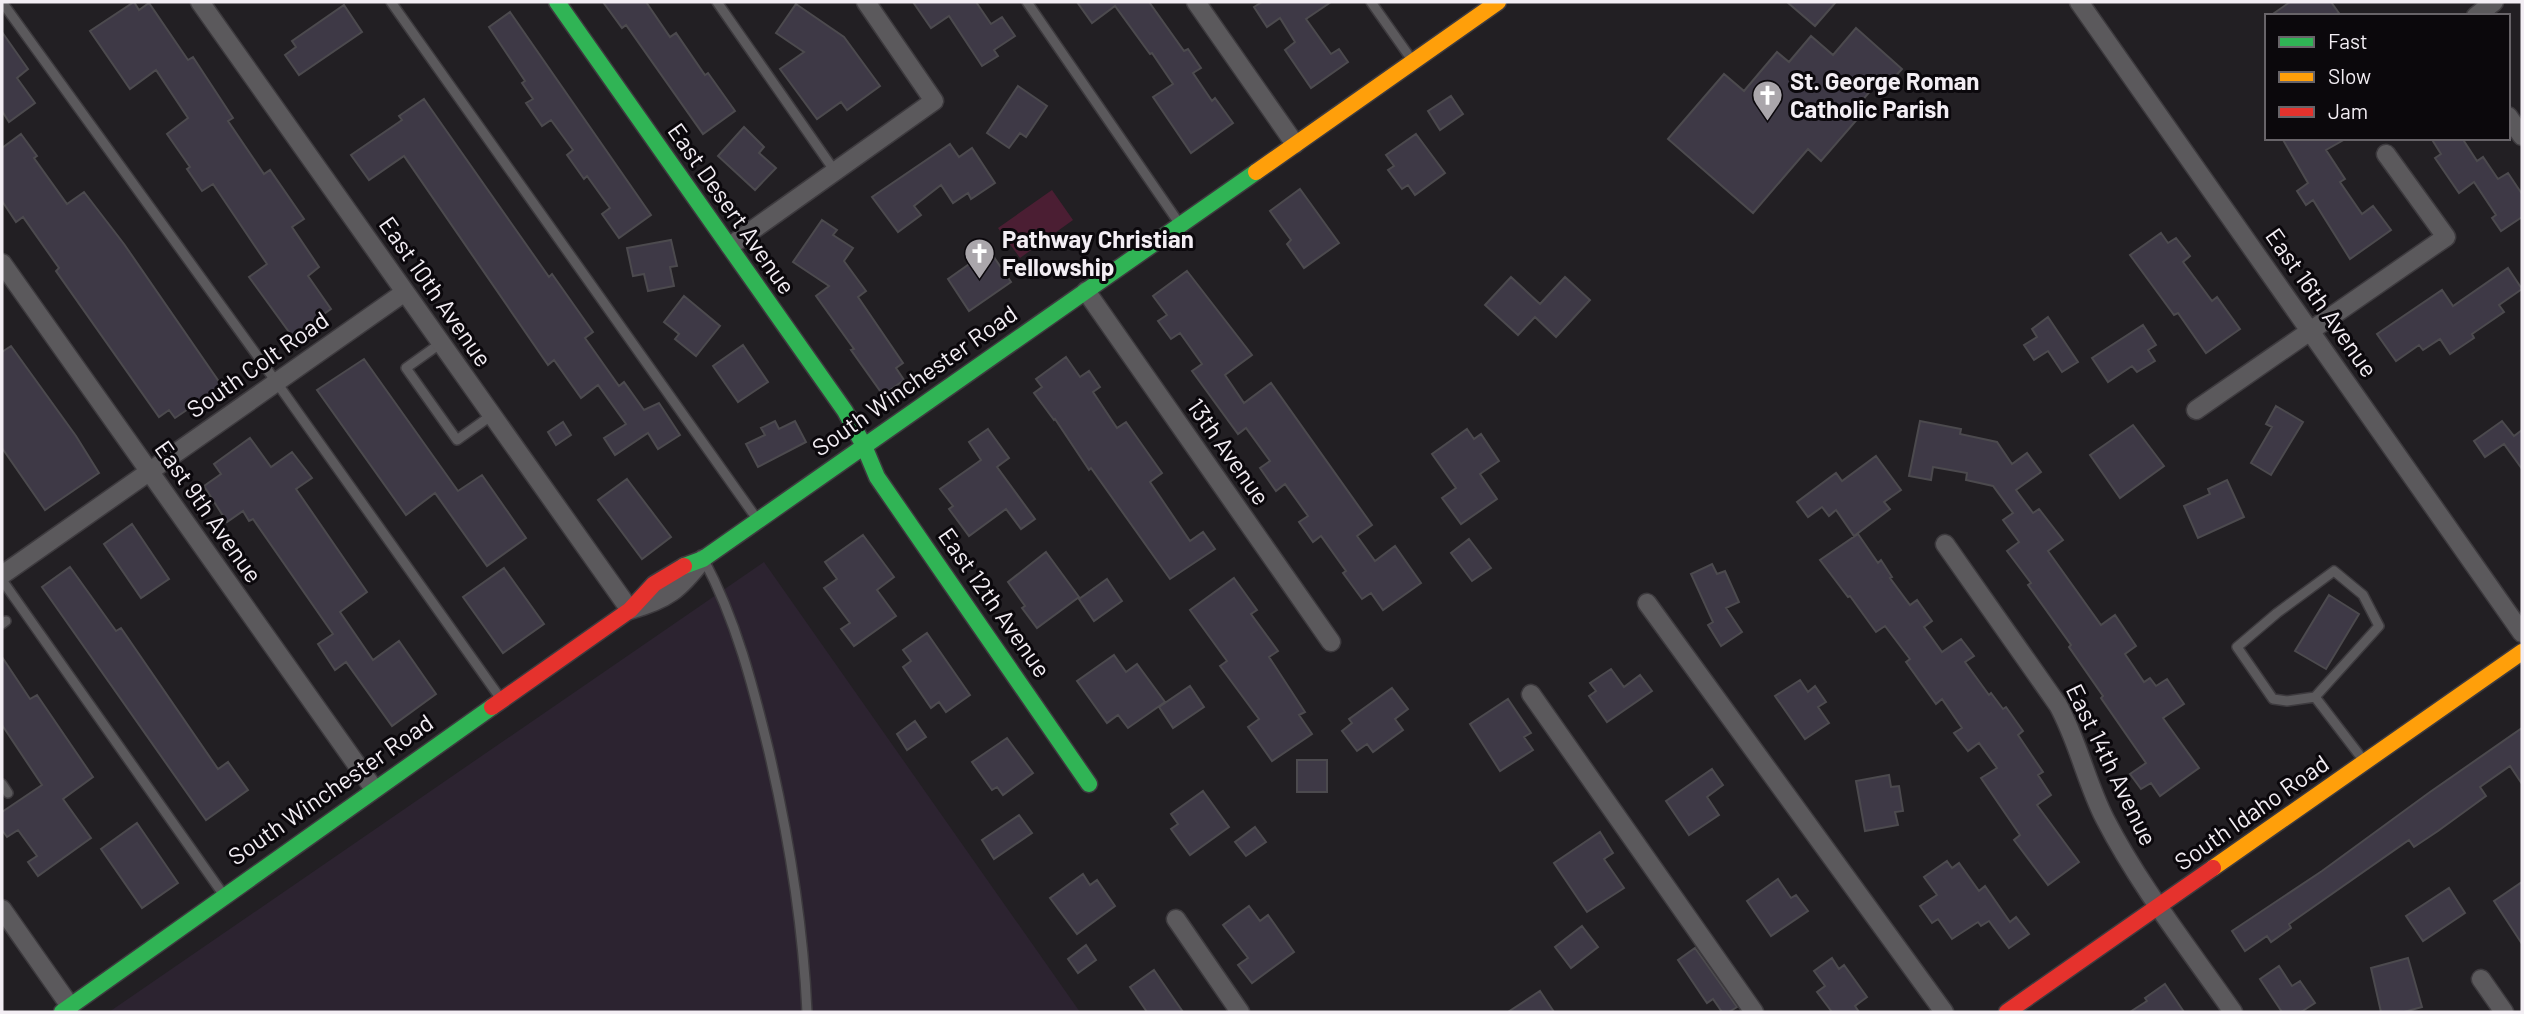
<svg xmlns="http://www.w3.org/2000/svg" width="2524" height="1014" font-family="Barlow,sans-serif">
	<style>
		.built { fill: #2c2330 }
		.pitch { fill: #4b1e33 }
		.building { fill: #3e3946; stroke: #4c4a4e; stroke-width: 2 }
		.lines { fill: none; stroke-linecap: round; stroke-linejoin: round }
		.lane-casing { stroke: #3d3a3e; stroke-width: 12 }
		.street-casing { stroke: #3d3a3e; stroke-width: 21 }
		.fast-casing { stroke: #3d3a3e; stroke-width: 19 }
		.slow-casing { stroke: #3d3a3e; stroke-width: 19 }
		.jam-casing { stroke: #3d3a3e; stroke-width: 19 }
		.lane { stroke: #5b595c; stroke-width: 9 }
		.street { stroke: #5b595c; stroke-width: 18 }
		.fast { stroke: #30b455; stroke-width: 16 }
		.slow { stroke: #ff9f0a; stroke-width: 16 }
		.jam { stroke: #e5322d; stroke-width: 16 }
		.labels { text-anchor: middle; stroke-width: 6; stroke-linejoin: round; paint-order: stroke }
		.poi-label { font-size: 24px; font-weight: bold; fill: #f3eef4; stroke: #0b080c; text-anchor: start }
		.street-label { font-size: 24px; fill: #f3eef4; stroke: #0b080c }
	</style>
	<rect width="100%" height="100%" fill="#221f23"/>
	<path class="built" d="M764,562L1080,1012H109Z"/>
	<path class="pitch" d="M1052,190L1073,220L1020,258L998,228Z"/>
	<path class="building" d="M134,2L139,10L149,3L188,60L193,57L233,118L228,121L264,174L270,170L304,219L292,227L319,267L308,276L331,309L292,336L249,277L267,264L213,184L202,191L187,169L190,167L167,134L188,118L156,70L130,89L90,31Z
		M603,2H646L670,37L676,33L705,75L708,73L735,111L703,134L626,25L622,28Z
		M913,2H976L991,24L1002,17L1015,36L994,50L998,56L982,66L949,16L931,28Z
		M1077,2H1149L1184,51L1188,49L1201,68L1193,73L1212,101L1215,98L1233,123L1191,153L1153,97L1173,84L1152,53L1150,54L1115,6L1092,23Z
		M1262,2H1331L1306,19L1331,54L1339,49L1348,62L1311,88L1285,50L1295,42L1280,18L1267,27L1254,7Z
		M1787,2H1836L1815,26Z
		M2290,2H2331L2341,16H2270Z
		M796,4L844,37L880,86L847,110L841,102L817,119L780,69L804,52L776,33Z
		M344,5L362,32L299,75L285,55L296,47L292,41Z
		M510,12L651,215L619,238L602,214L610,208L587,176L584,179L567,155L573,150L551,120L542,126L526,103L533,99L522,83L525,81L489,27Z
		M1856,28L1902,69L1890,82L1883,76L1860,103L1867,108L1821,161L1808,149L1753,213L1668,139L1724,74L1744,91L1777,52L1789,62L1811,36L1833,55Z
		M2,32L28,69L17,78L35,103L9,122L2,111Z
		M1018,86L1047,106L1026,137L1020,133L1009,148L987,133Z
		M1451,96L1463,114L1440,130L1428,111Z
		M424,99L549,277L552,274L593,332L585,338L619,386L624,382L644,410L659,403L680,435L658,449L648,433L615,455L604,438L626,424L598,385L581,398L554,360L548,365L404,156L369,180L351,155L402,120L399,116Z
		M744,127L764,147L759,153L776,168L755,190L718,156Z
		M21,134L37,156L34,158L67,204L84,192L124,244L222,386L175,418L169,410L159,417L56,271L59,268L23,217L16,222L2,201V148Z
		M1416,134L1445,173L1415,195L1408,185L1402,189L1388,170L1394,166L1386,155Z
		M2282,138H2347L2326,150L2345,179L2340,182L2362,214L2373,206L2391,230L2350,259L2313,200L2306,205L2297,191L2308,183Z
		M2431,138H2462L2477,161L2483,157L2498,179L2508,173L2522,194V217L2501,231L2492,218L2496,215L2474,182L2459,193L2435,158L2441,154Z
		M950,144L959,157L972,148L995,183L971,199L968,193L953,203L941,185L914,206L921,215L898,232L872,197Z
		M1300,189L1339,243L1304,268L1287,244L1291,240L1270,211Z
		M822,220L837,230L833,235L853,248L844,261L866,291L858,297L903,363L896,368L904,380L883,395L851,350L854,349L816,296L829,286L793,262Z
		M2161,233L2168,243L2176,238L2190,256L2183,262L2212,301L2217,297L2240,329L2206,353L2178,313L2174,315L2130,255Z
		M671,240L677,266L670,267L674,286L648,291L644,274L633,276L627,248Z
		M989,250L1011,282L969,311L948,279Z
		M2508,268L2522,289L2499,305L2504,312L2472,334L2474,338L2450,354L2440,339L2423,350L2419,345L2396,361L2377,334L2442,290L2453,306Z
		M1187,271L1252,355L1225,375L1244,403L1271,383L1372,525L1357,536L1375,561L1395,546L1421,583L1383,610L1371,593L1362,599L1343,573L1346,571L1321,536L1313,542L1299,522L1308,516L1285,484L1276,491L1260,468L1270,461L1246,428L1238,434L1192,371L1202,364L1180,333L1171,339L1158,321L1167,315L1153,296Z
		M1511,277L1540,304L1565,277L1590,300L1556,337L1535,317L1518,335L1485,305Z
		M684,296L720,326L696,356L675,339L679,334L664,322Z
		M2048,317L2078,362L2062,372L2048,351L2034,360L2024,345L2037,337L2032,329Z
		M2143,325L2156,345L2148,350L2155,361L2137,372L2132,366L2108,382L2092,358Z
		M743,345L768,382L738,402L713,366Z
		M11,346L76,436L99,473L45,510L2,448V352Z
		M1066,357L1080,377L1089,371L1100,387L1093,392L1117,428L1126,422L1162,473L1150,482L1190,541L1203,532L1215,549L1170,579L1091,468L1089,470L1055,419L1054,420L1034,393L1042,387L1036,379Z
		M364,359L458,491L482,475L526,538L487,566L435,493L406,515L317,390Z
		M2276,406L2303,422L2271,475L2251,463L2272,427L2266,424Z
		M775,421L779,429L795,421L806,442L758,467L746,444L765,435L761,428Z
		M1920,421L1961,429L1960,434L1997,442L2012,464L2027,453L2041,472L2016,490L2033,513L2039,509L2063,540L2048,551L2101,625L2115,615L2136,646L2125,654L2144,682L2150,678L2156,686L2167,679L2184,704L2163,718L2199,768L2160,796L2151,783L2141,789L2130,774L2146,763L2101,698L2103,696L2069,647L2071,645L2028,585L2031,583L2007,551L2019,542L2003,520L2013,513L1993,486L1966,480L1967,473L1933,467L1931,480L1909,476Z
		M2502,421L2514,436L2522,430V469L2504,444L2485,457L2474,441Z
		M563,422L571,435L556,445L548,432Z
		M2133,425L2164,466L2120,498L2090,455Z
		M988,429L1009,458L997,467L1035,519L1021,529L1006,509L969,536L949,509L953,506L940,489L981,460L969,442Z
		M1467,429L1474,439L1481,434L1499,461L1480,474L1497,499L1461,524L1442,498L1456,488L1432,454Z
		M250,438L271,467L292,452L312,478L296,489L367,592L340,612L373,660L399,641L436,694L392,726L346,662L335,670L318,644L333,634L253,519L249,521L243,511L227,522L204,486L221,474L214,464Z
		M1876,456L1901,490L1884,502L1890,509L1854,536L1836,510L1829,516L1822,507L1808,517L1797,502L1836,473L1842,481Z
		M627,479L671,537L642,559L598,500Z
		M2227,480L2244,517L2198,538L2184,506L2210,494L2208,489Z
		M132,524L169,579L141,598L104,544Z
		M1858,534L1878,563L1881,560L1892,577L1890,578L1910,605L1917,600L1932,621L1924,627L1942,652L1961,639L1974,656L1965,662L1989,695L1991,693L2003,709L2006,707L2023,731L2018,735L2043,772L2038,775L2051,795L2037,805L2079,862L2048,885L2014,840L2020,835L1981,778L1997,768L1979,743L1968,751L1954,733L1962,728L1942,699L1936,704L1906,662L1910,659L1885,626L1876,632L1850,596L1848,597L1820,560Z
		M863,535L894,577L877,590L896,616L854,646L841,629L850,623L824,588L837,579L825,562Z
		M1469,539L1491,568L1472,581L1451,553Z
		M1046,552L1079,597L1037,628L1022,608L1025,606L1008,582Z
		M1712,564L1717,574L1725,571L1739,602L1726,608L1742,632L1721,646L1708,625L1713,622L1691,574Z
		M70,567L116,631L121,628L218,769L228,762L248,790L206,820L42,587Z
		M504,568L544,624L503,653L463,597Z
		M1234,578L1257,610L1251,614L1278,651L1269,657L1305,712L1299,715L1312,734L1272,761L1248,727L1259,719L1220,666L1227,661L1190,610Z
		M1107,579L1122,601L1094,621L1079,599Z
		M2329,595L2359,614L2326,669L2295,651Z
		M927,633L970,695L946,712L939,702L931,708L903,667L911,661L903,650Z
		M1114,655L1126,672L1137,664L1165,702L1128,728L1118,715L1107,723L1077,681Z
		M2,657L30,699L37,695L93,777L63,799L91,838L38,876L28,862L37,856L18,830L7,837L2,830V812L42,785L2,725Z
		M1611,669L1624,687L1640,675L1652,691L1607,722L1589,696L1596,691L1590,683Z
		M1800,680L1808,692L1815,686L1826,702L1818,707L1829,723L1805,739L1775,696Z
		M1190,686L1204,707L1173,728L1159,707Z
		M1392,688L1408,709L1395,719L1403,730L1373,752L1367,744L1357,751L1342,731L1352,723L1349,719Z
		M1508,699L1531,733L1524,737L1533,750L1500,771L1470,724Z
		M915,721L926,737L907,750L897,734Z
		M2522,728V784L2510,766L2480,787L2486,796L2438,831L2414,847L2409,840L2289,924L2291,928L2271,942L2267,936L2245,951L2232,931L2322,871L2430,792Z
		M1007,738L1033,773L1003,795L997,787L992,790L972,762Z
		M1297,760H1327V792H1297Z
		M1712,769L1723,785L1707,797L1719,815L1689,835L1666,801Z
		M1889,775L1891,787L1899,786L1903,811L1895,812L1898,825L1865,831L1856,781Z
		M1203,791L1229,827L1190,855L1171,829L1178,824L1171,814Z
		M1019,815L1032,833L994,859L982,840Z
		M137,823L178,883L142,908L101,849Z
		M1255,827L1266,842L1246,856L1235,842Z
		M1600,832L1613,853L1604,859L1624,888L1587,912L1554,863Z
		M1947,861L1952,868L1959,863L1979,891L1985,886L2010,922L2016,917L2029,934L2009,948L1989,921L1981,926L1978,922L1952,939L1938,919L1932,923L1920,906L1937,895L1924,877Z
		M1083,874L1090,885L1097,880L1115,906L1077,934L1050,898Z
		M1778,879L1791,898L1796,895L1808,911L1771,936L1747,901Z
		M2522,882V944L2494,901Z
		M2449,888L2465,913L2423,941L2406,916Z
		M1249,906L1260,921L1268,915L1294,952L1252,983L1238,965L1248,958L1223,925Z
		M1582,926L1598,947L1571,968L1555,947Z
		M1086,945L1096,960L1078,973L1068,959Z
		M1695,948L1737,1007L1729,1012H1722L1713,999L1707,1003L1678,960Z
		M1832,958L1839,969L1844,965L1867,997L1855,1006L1859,1012H1832L1817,992L1825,986L1814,971Z
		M2408,958L2422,1007L2404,1012H2381L2371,968Z
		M2279,966L2292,986L2300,981L2315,1003L2301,1012H2282L2260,979Z
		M1154,970L1183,1012H1147L1130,987Z
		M2165,984L2184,1012H2130L2147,1001L2145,998Z
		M1540,991L1554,1012H1508Z"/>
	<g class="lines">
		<defs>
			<path id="lane" d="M2,2L277,383L501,699
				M391,2L757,519
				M717,2L834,170
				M1027,2L1179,223
				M1371,2L1412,60
				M441,343L406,368L457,440L492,415
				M704,560C736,620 753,686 769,752C789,838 803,924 807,1012
				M2,580L223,894
				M2,624L6,621
				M2315,697L2379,626L2363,595L2334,571L2277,613L2237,647L2273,699L2287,701L2315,697L2364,761
				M2,784L8,793"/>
			<path id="street" d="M200,2L630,610C668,599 679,590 703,559
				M1196,2L1295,144
				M2079,2L2522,633
				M2476,16L2494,2
				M2508,116L2522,136
				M730,246L934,101L866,2
				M2,263L374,789
				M1086,291L1331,642
				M2196,410L2446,237L2386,154
				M1945,544L2058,705C2078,741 2086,782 2105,819C2140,887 2190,950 2233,1012
				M2,575L405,292
				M1647,603L1944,1012
				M1531,694L1754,1012
				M2,909L70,1006
				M1176,919L1240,1012
				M2481,979L2504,1012"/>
			<path id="fast" d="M557,2L845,411L864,446L877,477L1089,784
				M684,566L703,559L1256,172
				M62,1012L492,707"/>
			<path id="slow" d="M1256,172L1498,2
				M2213,868L2522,652"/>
			<path id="jam" d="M492,707L630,610L654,584L684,566
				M2007,1012L2213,868"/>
		</defs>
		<use href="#lane" class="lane-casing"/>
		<use href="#street" class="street-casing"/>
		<use href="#fast" class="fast-casing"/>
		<use href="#slow" class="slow-casing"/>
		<use href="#jam" class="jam-casing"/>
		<use href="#lane" class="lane"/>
		<use href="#street" class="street"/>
		<use href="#fast" class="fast"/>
		<use href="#slow" class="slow"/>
		<use href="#jam" class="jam"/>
	</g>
	<defs>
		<symbol id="church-pin" viewBox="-11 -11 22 30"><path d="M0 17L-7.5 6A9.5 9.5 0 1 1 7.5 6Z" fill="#aaa6ab" stroke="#0b080c"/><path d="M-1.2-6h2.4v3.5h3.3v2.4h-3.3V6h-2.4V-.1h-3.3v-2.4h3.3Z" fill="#fff"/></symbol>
	</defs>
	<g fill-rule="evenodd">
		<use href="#church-pin" x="1750" y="78" width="35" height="47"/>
		<use href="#church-pin" x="962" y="236" width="35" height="47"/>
	</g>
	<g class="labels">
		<g class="poi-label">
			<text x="1790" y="90">St. George Roman<tspan x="1790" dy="28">Catholic Parish</tspan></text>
			<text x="1002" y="248">Pathway Christian<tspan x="1002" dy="28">Fellowship</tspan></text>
		</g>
		<g class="street-label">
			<text transform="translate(731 209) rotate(55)" y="8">East Desert Avenue</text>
			<text transform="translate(435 292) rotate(55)" y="8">East 10th Avenue</text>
			<text transform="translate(2321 303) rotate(55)" y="8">East 16th Avenue</text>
			<text transform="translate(258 365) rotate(-35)" y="8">South Colt Road</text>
			<text transform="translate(915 381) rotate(-35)" y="8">South Winchester Road</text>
			<text transform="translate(1228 452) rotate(55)" y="8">13th Avenue</text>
			<text transform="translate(208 512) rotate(55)" y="8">East 9th Avenue</text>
			<text transform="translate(994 603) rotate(55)" y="8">East 12th Avenue</text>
			<text transform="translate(2111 765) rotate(64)" y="8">East 14th Avenue</text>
			<text transform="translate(331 790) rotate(-35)" y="8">South Winchester Road</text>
			<text transform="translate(2252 813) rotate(-35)" y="8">South Idaho Road</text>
		</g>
	</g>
	<rect width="2524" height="1014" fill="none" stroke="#f3eef4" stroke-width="7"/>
	<rect x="2265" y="14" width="245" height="126" fill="#0b080c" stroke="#686469" stroke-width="2"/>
	<rect x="2279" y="37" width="35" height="10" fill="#30b455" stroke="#686469" stroke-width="2"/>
	<text x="2328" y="49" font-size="21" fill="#f3eef4">Fast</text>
	<rect x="2279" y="72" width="35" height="10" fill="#ff9f0a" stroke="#686469" stroke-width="2"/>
	<text x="2328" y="84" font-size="21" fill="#f3eef4">Slow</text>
	<rect x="2279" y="107" width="35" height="10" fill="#e5322d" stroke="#686469" stroke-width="2"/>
	<text x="2328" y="119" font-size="21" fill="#f3eef4">Jam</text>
</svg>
